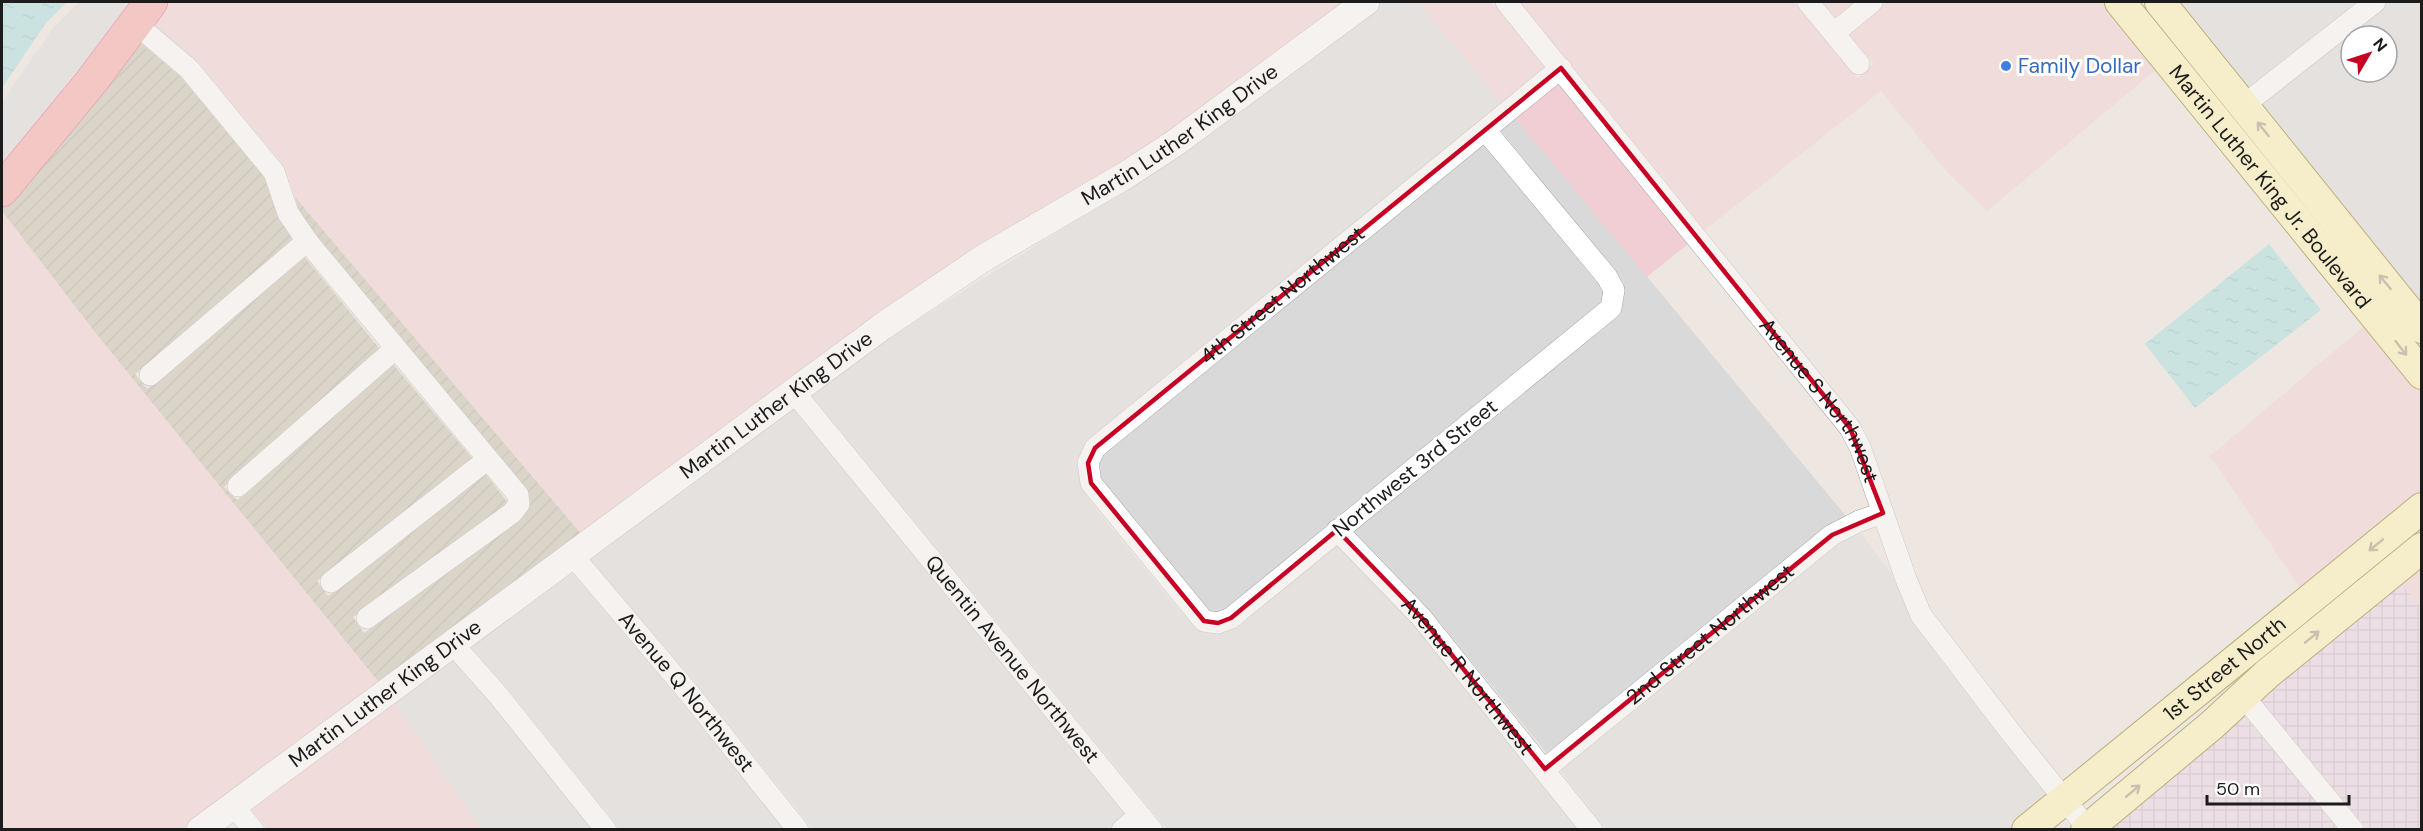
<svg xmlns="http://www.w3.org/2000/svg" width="2423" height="831" font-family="'DM Sans',sans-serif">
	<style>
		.residential { fill: #dad9d9; fill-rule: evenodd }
		.commercial { fill: #f1ced3 }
		.industrial { fill: url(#industrial-grid) }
		.construction { fill: url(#construction-furrows) }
		.water { fill: url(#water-ripples) }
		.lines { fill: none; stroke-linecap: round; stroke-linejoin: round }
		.minor-casing { stroke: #a3a3a3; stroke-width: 22 }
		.tertiary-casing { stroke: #a3a3a3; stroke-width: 28 }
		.secondary-casing { stroke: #766e00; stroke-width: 32 }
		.trunk-casing { stroke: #e41782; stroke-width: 34 }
		.minor { stroke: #fff; stroke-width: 21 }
		.tertiary { stroke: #fff; stroke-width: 27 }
		.secondary { stroke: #fef4af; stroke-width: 30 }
		.trunk { stroke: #f6a09f; stroke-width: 33 }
		.oneway { stroke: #98936d }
		.marked { fill: none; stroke: #c80024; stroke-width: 4.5; stroke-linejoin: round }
		.shop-dot { fill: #3f7fe0; stroke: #fff; stroke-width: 2 }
		.labels { text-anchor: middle; stroke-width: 6; stroke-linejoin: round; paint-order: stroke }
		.shop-label { font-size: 21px; fill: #366cbe; stroke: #fff; text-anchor: start }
		.street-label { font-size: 21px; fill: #1c1c1c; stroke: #fff }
	</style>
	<defs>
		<pattern id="industrial-grid" width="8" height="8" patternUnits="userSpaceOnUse" patternTransform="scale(1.5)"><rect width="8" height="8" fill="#e8d2e8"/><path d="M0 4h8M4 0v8" fill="none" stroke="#c6b4c6"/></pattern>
		<pattern id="construction-furrows" width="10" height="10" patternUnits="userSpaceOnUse" patternTransform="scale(1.5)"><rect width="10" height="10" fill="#c3bfac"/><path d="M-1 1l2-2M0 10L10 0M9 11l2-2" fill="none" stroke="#a7a493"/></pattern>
		<pattern id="water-ripples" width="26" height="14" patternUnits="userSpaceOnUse" patternTransform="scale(1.5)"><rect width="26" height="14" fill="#9ddde0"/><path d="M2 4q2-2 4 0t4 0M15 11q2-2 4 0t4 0" fill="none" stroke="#87bdc0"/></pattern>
	</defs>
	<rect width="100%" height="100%" fill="#eee7e1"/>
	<path class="residential" d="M79,2H134L2,175V102L53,28Z
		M1383,2H1418L1503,104L1077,459L1081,486L1100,514L1175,605L1199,631L1218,634L1335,544L1413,624L1578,829H1167L810,394L857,358L1086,214L1181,151Z
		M2153,2H2359L2234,102Z
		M2390,2H2421V335L2246,117ZM2351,36H2387V72H2351Z
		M1516,119L1846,516L1548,755L1430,610L1353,530L1620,314L1624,291V284L1616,271L1501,131Z
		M1484,145L1598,284L1603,293L1601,303L1409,460L1338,516L1226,609L1218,613L1210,611L1101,478L1100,464L1104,454Z
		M793,408L1125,814L1106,830L813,829L698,686L588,557L665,500L683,492Z
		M1859,532L1891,572L1912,622L2006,745L2050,798L2011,829H1606L1560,770L1837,543Z
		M570,570L668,685L784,829H620L507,688L468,644Z
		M450,657L490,702L592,829H481L392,700Z"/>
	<path class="commercial" d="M163,2H1349L1170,134L583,536L295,197L283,165L198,62L152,23Z
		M1418,2H1492L1546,68L1503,104Z
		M1520,2H1794L1857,78L1874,64L1848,33L1887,2H2125L2170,58L1987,211L1946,171L1881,91L1705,230Z
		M1823,2H1856L1836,18Z
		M1558,83L1688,244L1647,277L1516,119Z
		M2,211L94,331L381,685L182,829H2Z
		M2377,315L2421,371V495L2303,592L2210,456Z
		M2421,561V608L2399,580Z
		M392,700L481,829H267L248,806Z"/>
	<path class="industrial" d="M2399,580L2421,608V829H2367L2258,697Z
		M2242,712L2339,829L2103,830Z"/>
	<path class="construction" d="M136,39L181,77L265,178L278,216L293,240L135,374L147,389L304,256L380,349L224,487L237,500L393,364L472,458L317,581L328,596L485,473L508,503L353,617L364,633L462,560L529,502L526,488L315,234L298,208L295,197L583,536L381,685L94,331L2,211V205Z"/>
	<path class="water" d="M2,2H67L46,23L2,88Z
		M2269,244L2321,310L2195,408L2145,344Z"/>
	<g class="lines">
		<defs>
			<g id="minor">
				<path id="s1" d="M1506,2L1850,428L1860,447L1906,579L1921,615L2015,738L2089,830"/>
				<path d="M1808,2L1859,64"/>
				<path d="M136,24L189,69L274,172L288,213L307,241L518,495L519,504L512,513L367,618"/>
				<path d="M1834,33L1872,2"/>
				<path d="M2244,105L2375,2"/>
				<path id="s2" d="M1486,131L1607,277L1614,290L1611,308L1231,618L1218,623L1204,621L1091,483L1088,463L1095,448L1561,68"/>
				<path d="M150,375L307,241"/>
				<path id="s3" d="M794,392L1152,830"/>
				<path d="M238,486L395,349"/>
				<path id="s4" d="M1337,530L1421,617L1592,830"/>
				<path id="s5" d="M573,556L689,693L798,830"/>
				<path d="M331,582L488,459"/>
				<path d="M452,643L498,695L606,830"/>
				<path d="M2244,697L2353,830"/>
				<path id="s6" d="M1545,769L1832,535L1859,521L1883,513"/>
				<path d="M233,805L253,830"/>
				<path d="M1122,830L1140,815"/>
			</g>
			<g id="tertiary">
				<path id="s7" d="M200,830L883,326L982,259L1126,175L1175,143L1366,2"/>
			</g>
			<g id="secondary">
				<path id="s8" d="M2120,2L2422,374"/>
				<path d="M2160,2L2422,328"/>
				<path id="s9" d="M2027,830L2422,508"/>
				<path d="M2086,830L2212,725L2267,674L2422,548"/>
			</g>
			<path id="trunk" d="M2,190L91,82L151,2"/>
		</defs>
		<use href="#minor" class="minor-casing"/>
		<use href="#tertiary" class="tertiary-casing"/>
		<use href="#secondary" class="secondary-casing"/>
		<use href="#trunk" class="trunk-casing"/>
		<use href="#minor" class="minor"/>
		<use href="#tertiary" class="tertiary"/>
		<use href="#secondary" class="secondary"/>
		<use href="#trunk" class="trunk"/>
	</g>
	<defs><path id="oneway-shaft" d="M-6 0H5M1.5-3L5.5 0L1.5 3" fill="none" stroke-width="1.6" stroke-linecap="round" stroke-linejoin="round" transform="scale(1.5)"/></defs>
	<g class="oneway">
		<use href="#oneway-shaft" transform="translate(2263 129) rotate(-129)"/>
		<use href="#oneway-shaft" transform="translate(2385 282) rotate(-129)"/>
		<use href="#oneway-shaft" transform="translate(2401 348) rotate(52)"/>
		<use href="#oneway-shaft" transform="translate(2376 545) rotate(141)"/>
		<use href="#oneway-shaft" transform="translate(2312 637) rotate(-39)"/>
		<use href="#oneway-shaft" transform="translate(2133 791) rotate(-40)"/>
	</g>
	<path d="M0 0H2423V831H0ZM1561,68L1850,428L1883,513L1832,535L1545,769L1421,617L1337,530L1231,618L1218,623L1204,621L1091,483L1088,463L1095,448Z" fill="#eee7e1" fill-opacity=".55" fill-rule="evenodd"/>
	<path class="marked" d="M1561,68L1850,428L1883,513L1832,535L1545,769L1421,617L1337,530L1231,618L1218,623L1204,621L1091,483L1088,463L1095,448Z"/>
	<circle class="shop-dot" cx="2006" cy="66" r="6"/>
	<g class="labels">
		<g class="shop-label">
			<text x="2018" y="73">Family Dollar</text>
		</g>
		<g class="street-label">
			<text dy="7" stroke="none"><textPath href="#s7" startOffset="1202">Martin Luther King Drive</textPath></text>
			<text dy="7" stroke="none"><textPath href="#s8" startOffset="238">Martin Luther King Jr. Boulevard</textPath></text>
			<text dy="7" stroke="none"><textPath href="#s2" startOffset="1198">4th Street Northwest</textPath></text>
			<text dy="7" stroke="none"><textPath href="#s1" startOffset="508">Avenue S Northwest</textPath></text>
			<text dy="7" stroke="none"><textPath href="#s7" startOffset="716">Martin Luther King Drive</textPath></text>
			<text transform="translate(1415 468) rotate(-39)" y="7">Northwest 3rd Street</text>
			<text dy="7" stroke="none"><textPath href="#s6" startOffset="213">2nd Street Northwest</textPath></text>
			<text dy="7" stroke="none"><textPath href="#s3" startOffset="345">Quentin Avenue Northwest</textPath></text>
			<text dy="7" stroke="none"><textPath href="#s9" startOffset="255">1st Street North</textPath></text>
			<text dy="7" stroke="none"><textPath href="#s4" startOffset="196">Avenue R Northwest</textPath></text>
			<text dy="7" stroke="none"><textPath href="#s5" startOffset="177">Avenue Q Northwest</textPath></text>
			<text dy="7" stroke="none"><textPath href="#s7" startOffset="230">Martin Luther King Drive</textPath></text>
		</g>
	</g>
	<rect width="2423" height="831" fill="none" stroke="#1c1c1c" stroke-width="6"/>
	<g transform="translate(2369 54) rotate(51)"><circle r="28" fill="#ffffff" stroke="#a4a4a4" stroke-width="1.5"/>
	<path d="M0-4.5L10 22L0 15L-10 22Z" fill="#c80024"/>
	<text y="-9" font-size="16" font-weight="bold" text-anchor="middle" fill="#1c1c1c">N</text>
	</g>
	<path d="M2207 795v9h142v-9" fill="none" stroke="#1c1c1c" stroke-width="3"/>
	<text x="2216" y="795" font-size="18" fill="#1c1c1c" stroke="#ffffff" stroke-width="4.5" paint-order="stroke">50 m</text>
</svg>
